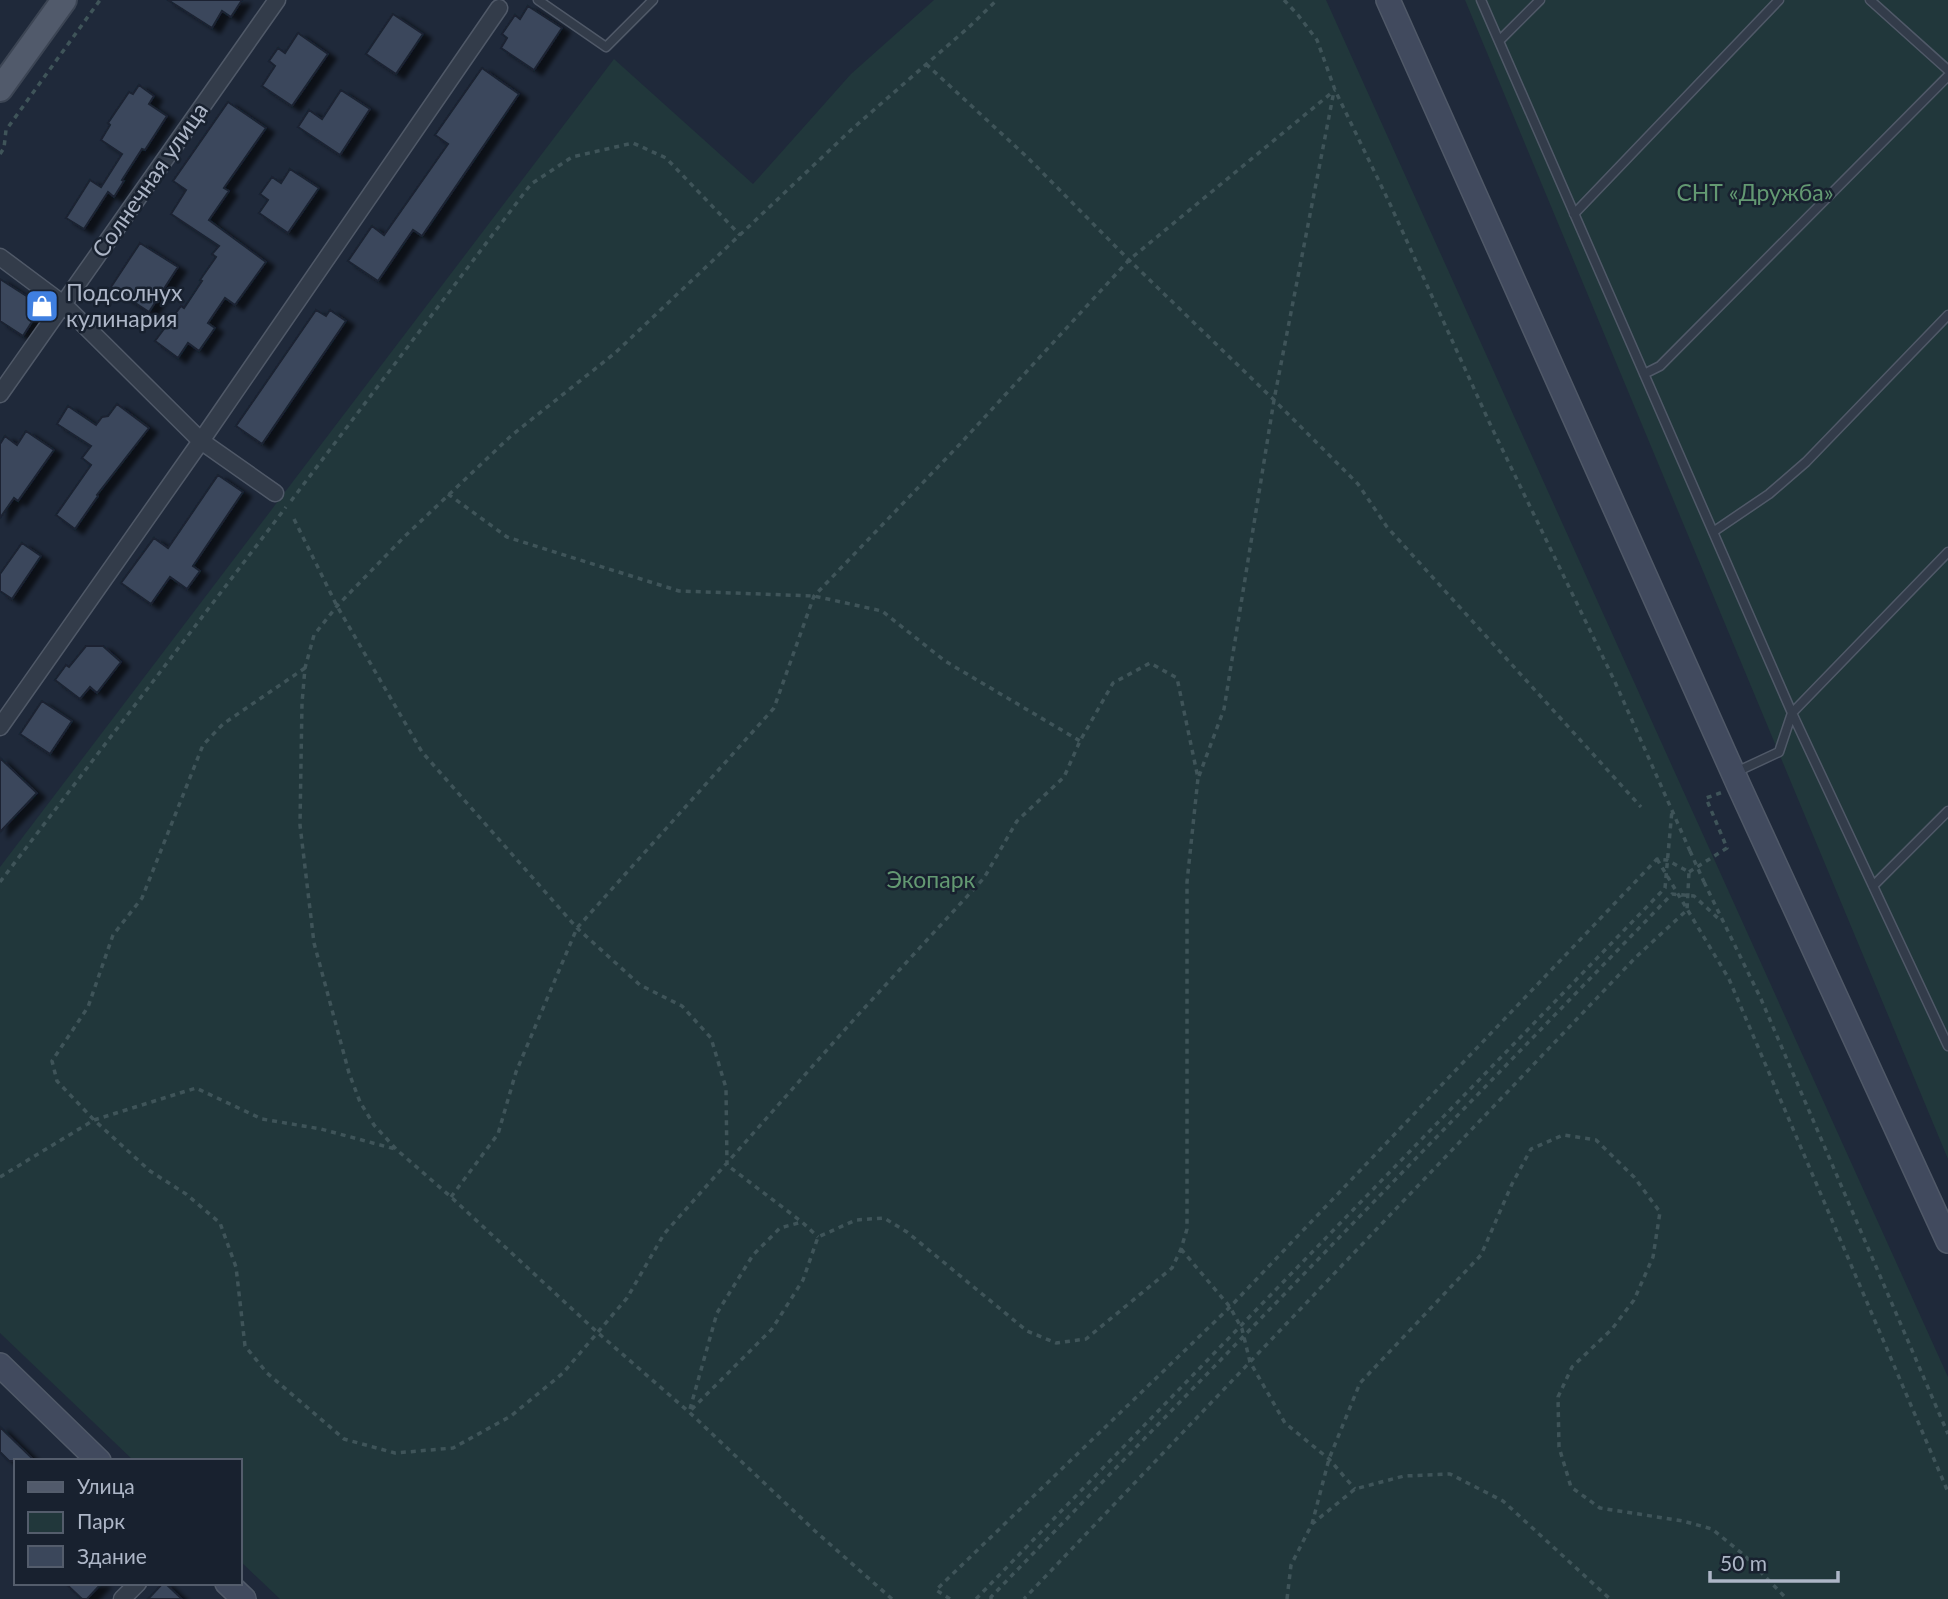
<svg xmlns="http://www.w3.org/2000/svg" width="1948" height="1599" font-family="Lato,sans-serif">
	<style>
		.green { fill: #21373b }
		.building { fill: #3b475b; stroke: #1a2331; stroke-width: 2; filter: url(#shadow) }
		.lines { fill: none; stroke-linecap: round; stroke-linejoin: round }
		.service-casing { stroke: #505968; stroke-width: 11 }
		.minor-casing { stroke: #505968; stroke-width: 19 }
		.secondary-casing { stroke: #505968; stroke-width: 26 }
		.primary-casing { stroke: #3c4554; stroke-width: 28 }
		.path { stroke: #3f5459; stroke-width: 3.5; stroke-dasharray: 5 5; stroke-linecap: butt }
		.service { stroke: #333c4a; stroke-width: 8 }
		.minor { stroke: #333c4a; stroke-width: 16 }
		.secondary { stroke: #414a5e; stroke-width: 23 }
		.primary { stroke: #515a6b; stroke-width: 24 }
		.path-bridge { stroke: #3f5459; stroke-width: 3.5; stroke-dasharray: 5 5; stroke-linecap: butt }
		.labels { text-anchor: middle; stroke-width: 5; stroke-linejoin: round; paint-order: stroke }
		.street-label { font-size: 23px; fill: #adb6c7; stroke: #18212f }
		.park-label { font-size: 23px; fill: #639972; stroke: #18212f }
		.poi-label { font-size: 23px; fill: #adb6c7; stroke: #18212f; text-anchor: start }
	</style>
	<defs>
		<filter id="shadow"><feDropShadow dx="8" dy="4.5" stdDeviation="2" flood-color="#0009"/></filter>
	</defs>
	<rect width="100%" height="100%" fill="#1f293a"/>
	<path class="green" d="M934,0H1326L1948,1377V1599H280L240,1561V1461H134L0,1333V867L614,59L753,184L851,74Z
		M1465,0H1948V1159Z"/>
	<path class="building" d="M168,0H242L231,17L222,11L212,28Z
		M528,6L562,28L534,70L501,48L507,38L502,34L515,15L520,19Z
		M393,14L423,34L396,74L366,54Z
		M298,33L328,54L292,106L262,86L275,66L269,61L278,48L285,53Z
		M482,68L519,94L422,236L413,230L378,281L348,261L372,226L384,235L448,144L435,135Z
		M139,85L154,96L149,104L167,116L145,150L142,149L122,180L124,181L114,197L108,192L84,229L66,218L90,180L101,187L122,154L101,140L110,125L108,123L129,92L133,94Z
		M341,90L370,109L340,155L298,127L309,110L322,119Z
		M228,102L266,128L224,188L229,191L209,220L266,262L235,305L225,298L208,323L215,328L199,351L188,343L178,358L155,341L181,306L184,308L202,281L200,280L216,257L212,254L219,246L171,214L186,190L173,181Z
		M290,169L319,188L288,233L259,213L268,200L260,194L272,177L281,183Z
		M140,243L178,267L149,312L111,287Z
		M0,279L42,306L23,336L0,321Z
		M316,310L326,316L330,310L346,321L262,444L236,426Z
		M117,404L149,428L97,495L98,496L75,529L56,515L91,465L82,458L91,446L57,424L68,406L96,425L102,417L108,416Z
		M26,431L54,450L18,501L14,498L0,518V444L5,436L17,445Z
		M218,475L243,492L193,566L200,571L187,589L170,577L151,604L121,583L154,538L168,548Z
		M22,543L41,556L12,599L0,591V574Z
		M86,646H103L121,662L97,693L90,687L80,699L55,680L66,665L69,667Z
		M42,701L72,721L50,754L20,734Z
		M0,758L37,793L0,832Z
		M0,1427L35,1461H9L0,1452Z
		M65,1583H102L87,1599H82Z
		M163,1583H165L182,1599H148Z"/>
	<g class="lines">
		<defs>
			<path id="service" d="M538,0L606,47L653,0
				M1481,0L1792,713L1948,1046
				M1870,0L1948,70
				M1499,41L1540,0
				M1574,214L1779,0
				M1644,374L1660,366L1948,76
				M1713,532L1769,494L1806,462L1948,315
				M1736,772L1779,752L1792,713L1948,552
				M1873,886L1948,811"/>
			<path id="minor" d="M0,257L63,304L201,441L275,493
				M0,394L277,0
				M0,727L201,441L499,8
				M122,1599L138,1583"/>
			<path id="secondary" d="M1388,0L1739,786L1948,1241
				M0,1365L99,1461
				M227,1583L244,1599"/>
			<path id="primary" d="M0,89L64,0"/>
		</defs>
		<use href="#service" class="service-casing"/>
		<use href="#minor" class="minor-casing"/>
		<use href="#secondary" class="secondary-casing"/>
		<use href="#primary" class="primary-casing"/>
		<path class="path" d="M1284,0L1298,15L1317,40L1335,90L1390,204L1491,426L1615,682L1690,851
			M926,64L1027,157L1129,260L1274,400L1358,484L1387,527L1641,807
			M0,154L4,148L6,130L100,0
			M448,494L507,537L679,591L814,596L882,611L945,661L1080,741
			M291,501L531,184L572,157L633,143L666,158L740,235
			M294,519L337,606L422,752L577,928L640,985L682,1006L711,1038L726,1088L727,1165L802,1222
			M305,668L223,724L203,745L142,898L113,935L88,1007L52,1061L57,1081L94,1120L150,1171L186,1194L220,1223L236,1267L245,1346L267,1373L344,1439L395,1453L453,1448L511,1416L563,1373L627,1298L664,1234L857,1016L984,878L1017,821L1064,777L1080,741L1113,683L1150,663L1177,678L1198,778L1187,882V1229L1181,1249L1172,1268L1086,1339L1056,1343L1027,1331L907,1232L884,1218L856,1220L818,1237L803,1280L772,1329L689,1412
			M1199,776L1224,709L1274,400L1334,91
			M1657,859L1729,979L1948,1492
			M1689,872L1727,848L1706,798L1723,792
			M0,882L286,507
			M1704,882L1761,999L1948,1434
			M0,1177L94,1120L196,1088L262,1119L321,1129L395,1149
			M451,1197L498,1134L516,1072L577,928L774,708L814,596L960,444L1129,260L1335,90
			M1181,1249L1230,1307L1242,1329L1250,1362L1285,1423L1329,1459L1355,1489
			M690,1409L717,1313L753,1255L780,1228L802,1222L818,1237
			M1312,1524L1329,1459L1360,1383L1481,1255L1512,1184L1531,1149L1563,1135L1596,1140L1634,1177L1660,1212L1653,1257L1634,1300L1612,1329L1572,1367L1558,1397L1559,1447L1571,1487L1600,1508L1683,1521L1712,1529L1744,1555L1787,1599
			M892,1599L815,1531L689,1412L597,1332L451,1197L397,1150L374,1125L360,1102L349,1073L314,943L300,825L302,703L305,668L314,635L337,606L404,537L512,435L615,353L852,129L969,27L997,0
			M950,1599L936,1590L1230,1307L1657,859L1667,860L1689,872L1687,910L1636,957L1024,1599
			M976,1599L1665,888L1672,810
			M991,1599V1597L1672,894L1694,896L1721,921
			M1287,1599L1291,1565L1312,1524L1355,1489L1404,1476L1450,1474L1503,1501L1610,1599"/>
		<use href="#service" class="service"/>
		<use href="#minor" class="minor"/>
		<use href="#secondary" class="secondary"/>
		<use href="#primary" class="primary"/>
		<path class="path-bridge" d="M1690,851L1704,882"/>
	</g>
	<defs>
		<symbol id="shop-square" viewBox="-11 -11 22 22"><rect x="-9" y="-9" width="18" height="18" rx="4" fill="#3f7fe0" stroke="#18212f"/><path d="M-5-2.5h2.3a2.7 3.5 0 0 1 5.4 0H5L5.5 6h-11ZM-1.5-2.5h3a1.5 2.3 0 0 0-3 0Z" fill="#fff"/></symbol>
	</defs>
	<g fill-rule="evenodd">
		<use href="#shop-square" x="23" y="287" width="38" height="38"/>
	</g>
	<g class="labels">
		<g class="street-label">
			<text transform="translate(150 180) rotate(-55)" y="8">Солнечная улица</text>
		</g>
		<g class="park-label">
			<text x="1755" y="201">СНТ «Дружба»</text>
			<text x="931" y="888">Экопарк</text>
		</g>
		<g class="poi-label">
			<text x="66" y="301">Подсолнух<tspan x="66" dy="26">кулинария</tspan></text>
		</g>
	</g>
	<rect x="14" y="1459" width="228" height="126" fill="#18212f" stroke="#545d6c" stroke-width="2"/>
	<rect x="28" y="1482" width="35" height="10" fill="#515a6b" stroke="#545d6c" stroke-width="2"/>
	<text x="77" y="1494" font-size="21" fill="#adb6c7">Улица</text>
	<rect x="28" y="1512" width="35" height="21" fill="#21373b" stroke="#545d6c" stroke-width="2"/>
	<text x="77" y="1529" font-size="21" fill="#adb6c7">Парк</text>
	<rect x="28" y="1546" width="35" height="21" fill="#3b475b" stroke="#545d6c" stroke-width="2"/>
	<text x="77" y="1564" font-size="21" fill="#adb6c7">Здание</text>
	<path d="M1710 1571v10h128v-10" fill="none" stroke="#adb6c7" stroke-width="3.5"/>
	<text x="1720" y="1571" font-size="21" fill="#adb6c7" stroke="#18212f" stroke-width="5" paint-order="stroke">50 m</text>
</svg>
